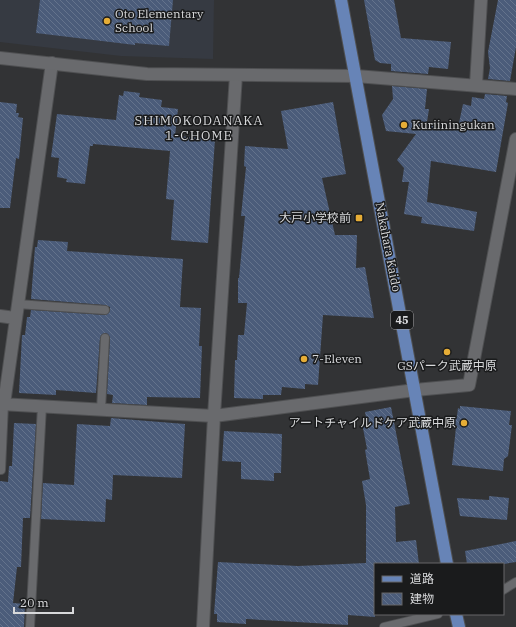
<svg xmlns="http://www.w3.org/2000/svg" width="516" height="627" font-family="'IBM Plex Serif','Noto Sans JP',serif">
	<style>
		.built { fill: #363a42 }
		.building { fill: url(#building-back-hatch) }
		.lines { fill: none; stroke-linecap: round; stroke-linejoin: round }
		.lane-casing { stroke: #4f5052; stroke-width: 10 }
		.street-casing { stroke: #4f5052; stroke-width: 14 }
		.secondary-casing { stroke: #4f5052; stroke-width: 14 }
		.primary-casing { stroke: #4f5052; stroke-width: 14 }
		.lane { stroke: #696a6d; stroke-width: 8 }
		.street { stroke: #696a6d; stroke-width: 12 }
		.secondary { stroke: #696a6d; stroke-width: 12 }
		.primary { stroke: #6784b7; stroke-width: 12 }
		.poi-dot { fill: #e6ad36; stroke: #1a1b1c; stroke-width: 1.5 }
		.labels { text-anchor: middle; stroke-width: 3; stroke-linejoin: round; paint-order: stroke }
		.shield { fill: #1a1b1c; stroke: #9fa0a2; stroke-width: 1 }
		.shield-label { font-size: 11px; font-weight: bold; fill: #d8d9db }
		.poi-label { font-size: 12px; fill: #d8d9db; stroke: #1a1b1c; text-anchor: start }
		.street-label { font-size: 12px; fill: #d8d9db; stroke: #1a1b1c }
		.neighbourhood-label { font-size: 13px; letter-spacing: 1px; fill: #d8d9db; stroke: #1a1b1c }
	</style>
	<defs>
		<pattern id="building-back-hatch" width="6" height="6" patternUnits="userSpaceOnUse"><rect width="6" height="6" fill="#4b5c7a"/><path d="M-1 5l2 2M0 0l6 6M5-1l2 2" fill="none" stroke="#64738c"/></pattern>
	</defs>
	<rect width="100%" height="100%" fill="#323335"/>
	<path class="built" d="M0,0H214L213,59L121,56L0,42Z"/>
	<path class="building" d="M40,0H173L169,46L135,43V45L36,33Z
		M364,0H394L401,38L451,42L448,69L429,67L428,74L391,71V64L380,63L375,60Z
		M498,0H516V47L510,81L488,79L490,68L488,52Z
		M392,86L427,89L425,109H429L427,122L459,123L463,104L471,106L472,97L484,99L485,94L507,96L506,102L508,103L496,172L431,161L427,202L477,212L474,231L421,223L422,217L404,214L409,182H402L404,168L397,160L416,134L386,131L382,115L393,99Z
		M124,91L140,93L139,97L162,100L161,107L178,109L175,136L215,139L208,243L171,240L174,200L166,199L170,151L93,144V146H90L85,184L66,182L67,179L57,177L59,158L51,157L57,114L116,120L119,95L123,96Z
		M0,102L17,104L16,113H19L18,117L23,118L19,159L16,158L10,208H0Z
		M333,102L346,174L322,178L335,235H357L356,268L365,267L374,318L323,315L318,385L305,384V389L282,387L281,395H263V399L234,398L235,360H237L238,335H244L247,303H238V278H239L245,216H241L246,167L244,166L245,146L288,149L281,111Z
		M38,240L68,242L67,251L183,259L180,307L201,308L199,346H202L200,398L147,397V405L112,403L113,395L107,394L110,338L108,334L105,333L100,338L96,393L56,390V395L19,393L22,335H25L27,317H30L31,310L105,315L110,311V307L105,305L31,299L35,247H37Z
		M460,406L511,411L509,425H512L508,456L504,459L503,471L452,465L456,427L451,421L457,416L458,408L460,409Z
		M391,407L410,504L395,507L396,542L416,540L419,564H375V617L348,615V625L246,619V624L217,622V614H214L218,562L298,566L366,563V505L362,481L370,479L365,450L367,449L362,423L367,422L365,412Z
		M111,418L185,424L182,478L113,475L112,500L106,499L105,522L41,519L43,483L74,485L77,424L110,426Z
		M14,423L36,424L30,518H23L21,567H17L13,603L25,604L24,627H0V481L8,482L9,466H12Z
		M224,431L282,434L281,473H274V481L241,479V462L222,461Z
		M489,496L509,498L507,520L460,516L457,498L489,500Z
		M516,541V562L504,564H467L465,551Z"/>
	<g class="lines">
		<defs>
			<path id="lane" d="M17,304L105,310
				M101,409L105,338
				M1,470L4,404
				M503,590L516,582
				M30,627L42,406
				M384,627L438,614"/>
			<path id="street" d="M356,76L516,89
				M476,85L481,0
				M0,316L15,318
				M0,404L214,416L415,390L469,385L516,139
				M4,404L52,63
				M203,627L214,416L236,75"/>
			<path id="secondary" d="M0,58L147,74L356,76"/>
			<path id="primary" d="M341,0L447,564
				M456,614L459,627"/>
		</defs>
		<use href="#lane" class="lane-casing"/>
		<use href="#street" class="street-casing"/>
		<use href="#secondary" class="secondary-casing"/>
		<use href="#primary" class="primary-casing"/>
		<use href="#lane" class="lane"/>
		<use href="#street" class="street"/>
		<use href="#secondary" class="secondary"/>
		<use href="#primary" class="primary"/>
	</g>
	<g class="poi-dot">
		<circle cx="107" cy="21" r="4"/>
		<circle cx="404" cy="125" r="4"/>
		<rect x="355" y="214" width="8" height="8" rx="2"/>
		<circle cx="447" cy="352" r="4"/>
		<circle cx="304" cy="359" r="4"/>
		<circle cx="464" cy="423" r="4"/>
	</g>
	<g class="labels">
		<rect class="shield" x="391" y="311" width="22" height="18" rx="3"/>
		<g class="shield-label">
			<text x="402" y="324">45</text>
		</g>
		<g class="poi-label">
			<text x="115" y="18">Oto Elementary<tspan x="115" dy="14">School</tspan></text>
			<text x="412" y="129">Kuriiningukan</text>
			<text x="351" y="222" text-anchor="end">大戸小学校前</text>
			<text x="312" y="363">7-Eleven</text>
			<text x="447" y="370" text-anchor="middle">GSパーク武蔵中原</text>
			<text x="456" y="427" text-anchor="end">アートチャイルドケア武蔵中原</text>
		</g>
		<g class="street-label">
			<text transform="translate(388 247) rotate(79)" y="4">Nakahara Kaido</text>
		</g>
		<g class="neighbourhood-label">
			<text x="199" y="125">SHIMOKODANAKA<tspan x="199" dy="15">1-CHOME</tspan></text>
		</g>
	</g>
	<rect x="374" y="563" width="130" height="52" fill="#1a1b1c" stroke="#666768"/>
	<rect x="382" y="576" width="20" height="6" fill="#6784b7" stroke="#666768"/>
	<text x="410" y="583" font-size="12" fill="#d8d9db">道路</text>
	<rect x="382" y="593" width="20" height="12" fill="url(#building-back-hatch)" stroke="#666768"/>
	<text x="410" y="603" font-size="12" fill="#d8d9db">建物</text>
	<path d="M14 607v6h59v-6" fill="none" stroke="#d8d9db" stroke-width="2"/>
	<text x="20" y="607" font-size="12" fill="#d8d9db" stroke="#1a1b1c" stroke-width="3" paint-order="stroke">20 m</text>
</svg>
